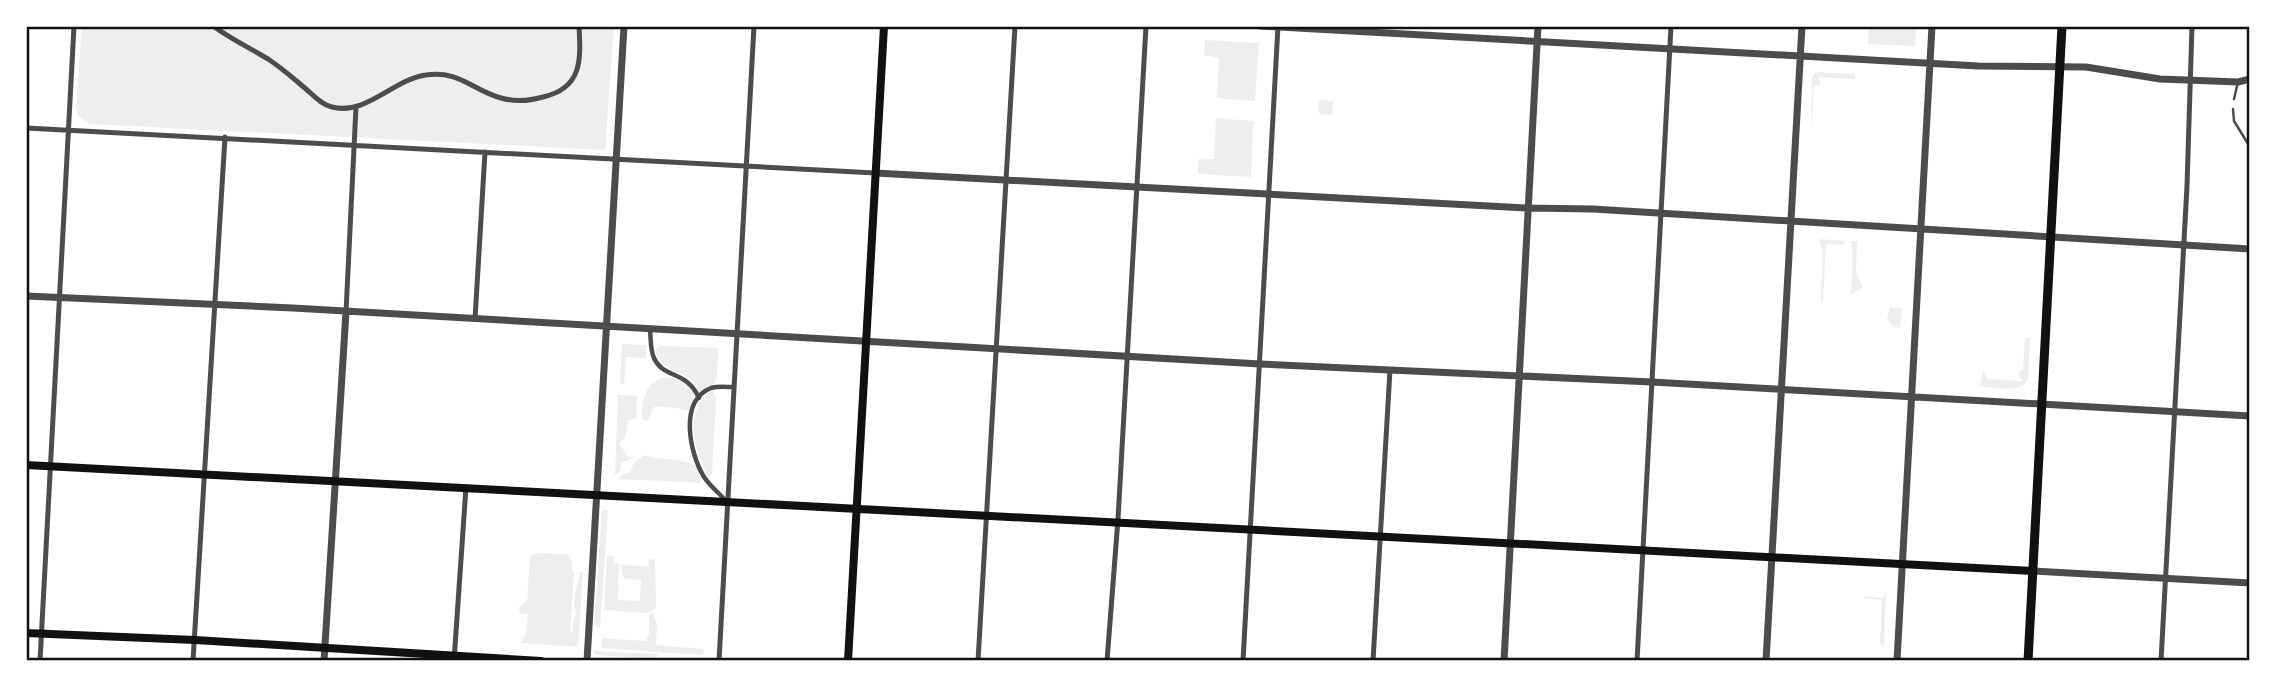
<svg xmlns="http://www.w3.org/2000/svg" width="2276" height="687" font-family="Bitter,serif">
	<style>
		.green { fill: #eee }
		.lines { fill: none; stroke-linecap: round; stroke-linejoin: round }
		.service { stroke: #4c4c4c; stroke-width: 2.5 }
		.pedestrian { stroke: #4c4c4c; stroke-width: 4.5 }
		.minor { stroke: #4c4c4c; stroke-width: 5 }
		.tertiary { stroke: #4c4c4c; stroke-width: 7 }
		.secondary { stroke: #111; stroke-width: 8 }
		.primary { stroke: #111; stroke-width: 9 }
		.neatline { fill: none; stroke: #111; stroke-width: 2.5 }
	</style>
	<rect width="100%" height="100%" fill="#fff"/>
	<path class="green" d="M82,26H614L605,150L90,124L78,116L76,107Z
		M1869,26H1916L1915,46L1868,44Z
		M1205,40L1259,43L1255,101L1217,98L1219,58L1204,55Z
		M1816,72L1855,74V79L1820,77V85L1814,86L1812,122H1811L1812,76Z
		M1319,100L1333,101L1332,115L1320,114L1318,112Z
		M1216,118L1253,121L1251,177L1198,174V159H1214Z
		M1819,239L1845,241L1844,245L1826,244L1823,301L1821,300L1823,252Z
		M1851,241H1857L1856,272L1863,288L1851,294L1853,253Z
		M1890,307L1902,309L1900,328L1893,326L1887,319Z
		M2025,338H2030L2028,380C2019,394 1996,387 1980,386L1983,371L1988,379L2022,381L2018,373L2023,370Z
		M622,344L646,345V358L626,357L624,384L620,383Z
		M659,346L718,348L717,377L714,384L700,393C689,365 661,377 655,350Z
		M666,377C678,378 687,382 694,393V400L689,411C684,408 660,406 654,407L648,421L642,419C642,400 645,381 666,377Z
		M713,390L716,398L712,474L708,476C693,447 683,412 713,390Z
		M618,395L637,396L636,419L628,420L625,438L619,443L628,457H635L621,463L620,471L615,476Z
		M644,455C662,462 681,456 697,467L701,483L618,479L623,474L629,473L634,463Z
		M602,510H608L600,628L594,625Z
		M536,553L568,554L572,562V571L574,572L570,632H572L574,618L577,614C570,601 578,586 580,572H583L578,647L522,643V639L526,635L528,614H519V607L527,600L530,556Z
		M607,556H614V564H619L618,600L640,601L641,580L623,578L621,565L648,566L649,559H655L656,608L648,613L604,610Z
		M1885,594H1886L1884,646L1880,644L1882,600L1864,598V596L1884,598Z
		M653,612L657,624L656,645L704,649L703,655L601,648L602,638L646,641L649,634V615Z
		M593,651L657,654V659L597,655Z"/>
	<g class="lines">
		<path class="service" d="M2234,99L2238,82
			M2233,109L2234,121L2250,147"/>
		<path class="pedestrian" d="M650,330C651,339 650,349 654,358C663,379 687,370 699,398
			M726,501C719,493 710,486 704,477C690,454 678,401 711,388C718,386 726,387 733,387"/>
		<path class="minor" d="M213,26C231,39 250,48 268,59C282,68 294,79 306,89C314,96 322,105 332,107C366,116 394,79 426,75C459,70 472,90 501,98C515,102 529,101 543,97C582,88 581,61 579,26
			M26,128L875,173
			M346,312L356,107
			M475,319L485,152
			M40,661L74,26
			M193,661L225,137
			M454,661L466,487
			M719,661L754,26
			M978,661L1015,26
			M1107,661L1118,519L1146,26
			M1243,661L1278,26
			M1373,661L1390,370
			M1637,661L1671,26
			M2161,661L2187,186L2192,26"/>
		<path class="tertiary" d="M1260,26L1978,66L2086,67L2160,79L2238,82L2250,79
			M875,173L1528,208L1593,209L2250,249
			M26,296L293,308L1260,364L1652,382L2250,416
			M2033,571L2250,583
			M324,661L346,312
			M587,661L624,26
			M1504,661L1538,26
			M1766,661L1802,26
			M1897,661L1932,26"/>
		<path class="secondary" d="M26,465L2033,571
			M26,633L195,640L541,661
			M848,661L884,26"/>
		<path class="primary" d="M2028,661L2062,26"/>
	</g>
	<rect width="2276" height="687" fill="none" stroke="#ffffff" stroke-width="56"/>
	<rect x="28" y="28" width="2220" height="631" class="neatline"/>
</svg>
